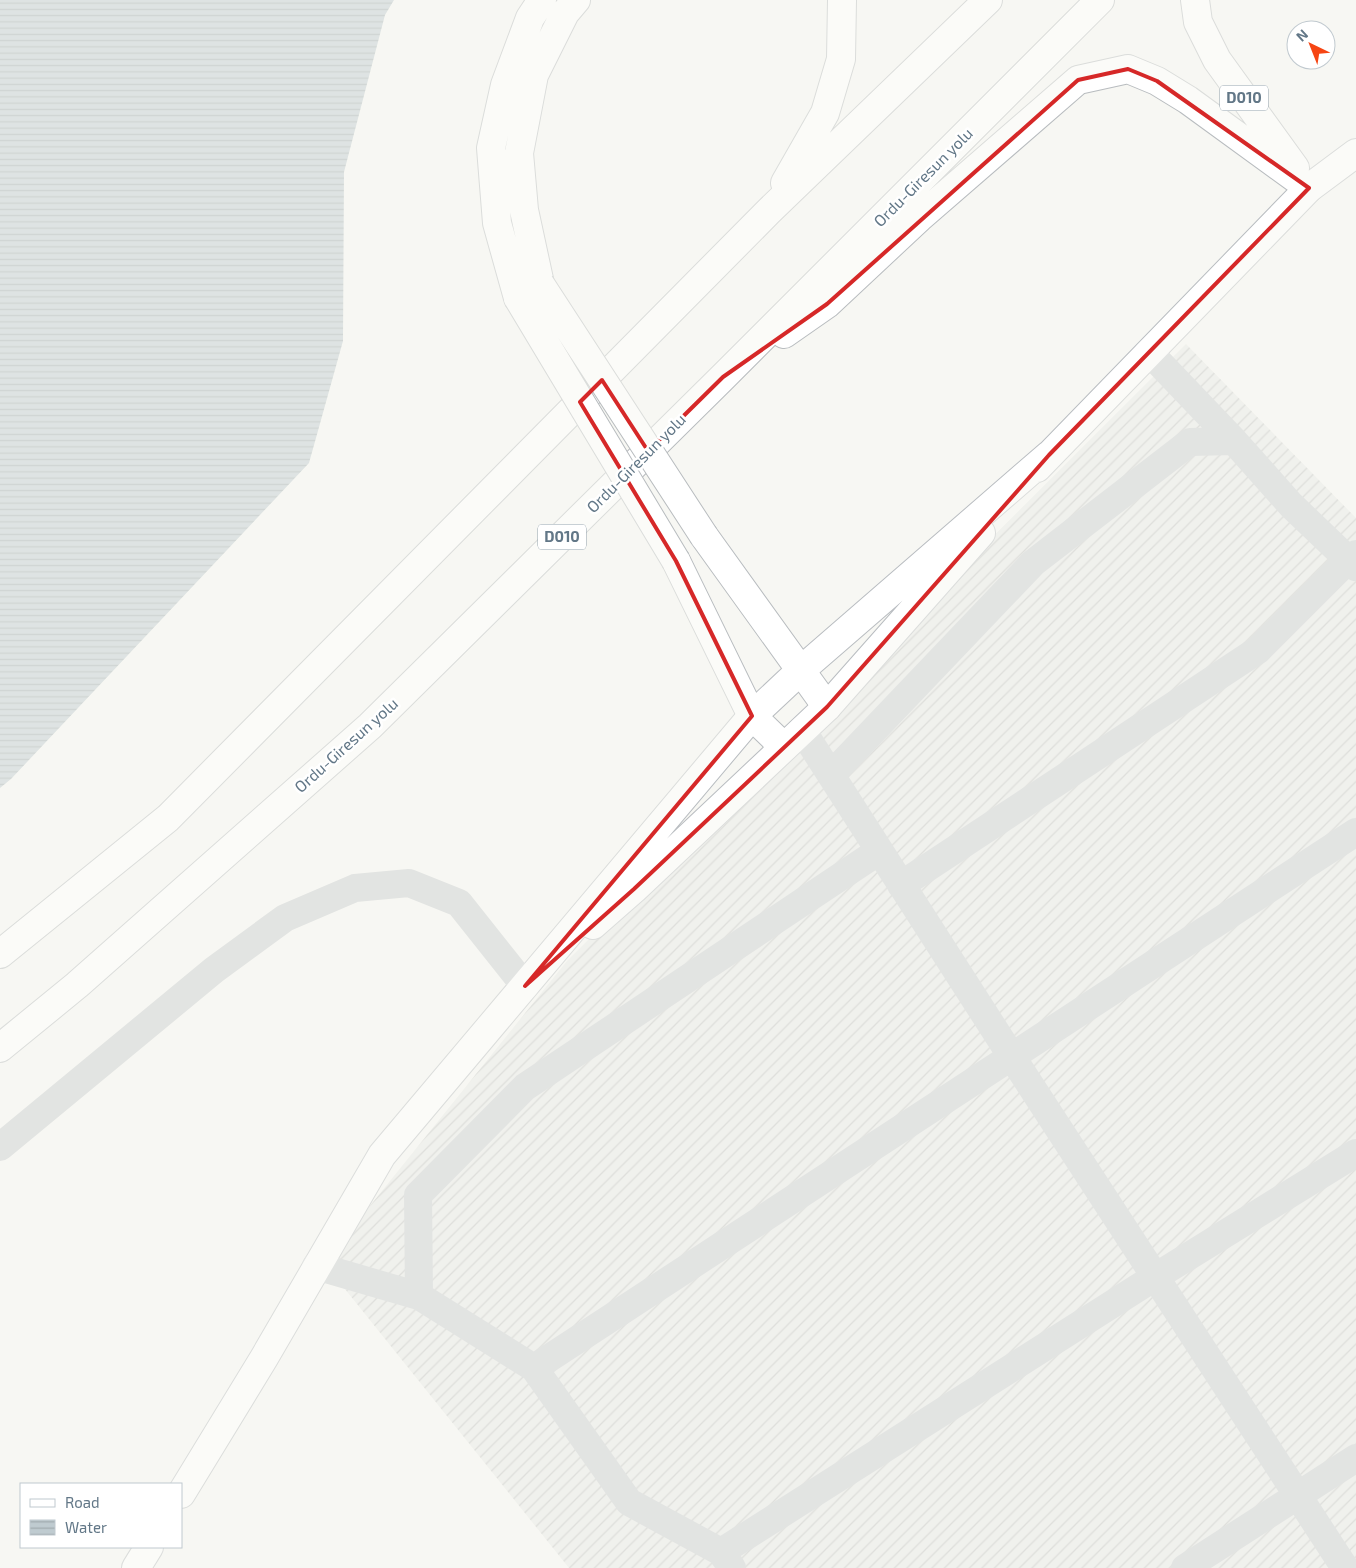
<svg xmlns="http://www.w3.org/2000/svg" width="1356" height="1568" font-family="'Exo 2',sans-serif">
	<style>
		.industrial { fill: url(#industrial-furrows) }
		.water { fill: url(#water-rules) }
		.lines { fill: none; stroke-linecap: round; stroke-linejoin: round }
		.major-casing { stroke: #b9bdc1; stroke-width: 30 }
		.highway-casing { stroke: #b8bcbf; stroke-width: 30 }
		.minor { stroke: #c8cccf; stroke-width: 28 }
		.major { stroke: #fff; stroke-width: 28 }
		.highway { stroke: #fff; stroke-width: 28 }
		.highway-bridge-casing { stroke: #b8bcbf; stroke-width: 30; stroke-linecap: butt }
		.highway-bridge { stroke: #fff; stroke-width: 28 }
		.marked { fill: none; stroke: #d62828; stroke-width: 4; stroke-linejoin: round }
		.labels { text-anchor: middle; stroke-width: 5; stroke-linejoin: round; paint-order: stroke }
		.shield { fill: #fff; stroke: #91a0ab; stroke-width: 1 }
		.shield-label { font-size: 15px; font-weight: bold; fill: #627787 }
		.street-label { font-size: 16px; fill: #627787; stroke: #fff }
	</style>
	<defs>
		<pattern id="industrial-furrows" width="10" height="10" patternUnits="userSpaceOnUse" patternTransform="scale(1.25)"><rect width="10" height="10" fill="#e7e8e6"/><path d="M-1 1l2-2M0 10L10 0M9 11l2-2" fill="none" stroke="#bfc1c0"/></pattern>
		<pattern id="water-rules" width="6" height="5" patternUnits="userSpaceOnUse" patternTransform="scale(1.25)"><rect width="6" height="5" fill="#bfcbd0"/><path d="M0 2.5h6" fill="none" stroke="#9faaae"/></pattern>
	</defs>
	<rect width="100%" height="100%" fill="#f7f7f3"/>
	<path class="industrial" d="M1186,344L1356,518V1568H569L324,1263L567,961Z"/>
	<path class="water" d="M0,0H394L385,15L344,172L343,341L309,463L11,779L0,788Z"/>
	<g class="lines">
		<defs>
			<path id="major" d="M1037,468L1309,188L1356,153
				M593,925L634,889L827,707L981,533
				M181,1494L264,1358L382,1155L752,716L800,671L1049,455
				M136,1568L149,1547"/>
			<path id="highway" d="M1195,0L1198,22L1217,60L1295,168
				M785,183L825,113L841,59L842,0
				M540,284L524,210L519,153L534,75L565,13L576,0
				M518,298L497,223L491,148L505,85L530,18L542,0
				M784,334L827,304L919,218L1078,80L1128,69L1157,81L1188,100L1309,188
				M704,536L827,707
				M676,561L752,716L784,747
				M0,954L168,818L769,211L988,0
				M0,1048L77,985L370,726L723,377L1100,0"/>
		</defs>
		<use href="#major" class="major-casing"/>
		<use href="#highway" class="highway-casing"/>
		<path class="minor" d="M1149,352L1234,441L1291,505L1356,567
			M802,730L1012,1057L1345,1568
			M831,775L1033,563L1190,442L1234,441
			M901,885L1258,650L1348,560L1356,554
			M0,1147L214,970L285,918L355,888L409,883L459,903L525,986
			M316,1266L419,1296L534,1368L629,1502L721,1552L732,1568
			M419,1296L418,1195L525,1087L879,851
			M534,1368L1356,832
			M721,1552L1155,1277L1356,1153
			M1185,1568L1356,1458"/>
		<use href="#major" class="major"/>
		<use href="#highway" class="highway"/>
		<defs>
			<path id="highway-bridge" d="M540,284L704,536
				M518,298L676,561"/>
		</defs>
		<use href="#highway-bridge" class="highway-bridge-casing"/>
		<use href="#highway-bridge" class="highway-bridge"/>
	</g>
	<path d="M0 0H1356V1568H0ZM1128,69L1157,81L1309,188L1049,455L827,707L634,889L525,986L752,716L676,561L580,402L602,380L648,451L723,377L827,304L1078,80Z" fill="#f7f7f3" fill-opacity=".55" fill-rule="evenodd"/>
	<path class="marked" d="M1128,69L1157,81L1309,188L1049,455L827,707L634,889L525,986L752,716L676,561L580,402L602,380L648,451L723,377L827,304L1078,80Z"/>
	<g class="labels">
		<g class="shield">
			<rect x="1220" y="85.5" width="48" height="25" rx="4"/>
			<rect x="538" y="524.5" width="48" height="25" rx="4"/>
		</g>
		<g class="shield-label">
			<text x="1244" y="103">D010</text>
			<text x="562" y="542">D010</text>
		</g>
		<g class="street-label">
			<text transform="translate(923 177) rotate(-45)" y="6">Ordu-Giresun yolu</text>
			<text transform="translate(636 463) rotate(-45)" y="6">Ordu-Giresun yolu</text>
			<text transform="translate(346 745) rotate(-42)" y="6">Ordu-Giresun yolu</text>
		</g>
	</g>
	<rect x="20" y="1483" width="162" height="65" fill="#ffffff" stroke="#c0c9cf"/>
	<rect x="30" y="1499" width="25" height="8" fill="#ffffff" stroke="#c0c9cf"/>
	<text x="65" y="1508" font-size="15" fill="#627787">Road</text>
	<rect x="30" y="1520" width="25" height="15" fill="url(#water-rules)" stroke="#c0c9cf"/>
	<text x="65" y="1533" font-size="15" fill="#627787">Water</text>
	<g transform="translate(1311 45) rotate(317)"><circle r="24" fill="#ffffff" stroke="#c0c9cf"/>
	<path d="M0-4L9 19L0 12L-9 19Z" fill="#f64513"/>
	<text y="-8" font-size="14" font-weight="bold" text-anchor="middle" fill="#627787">N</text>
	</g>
</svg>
